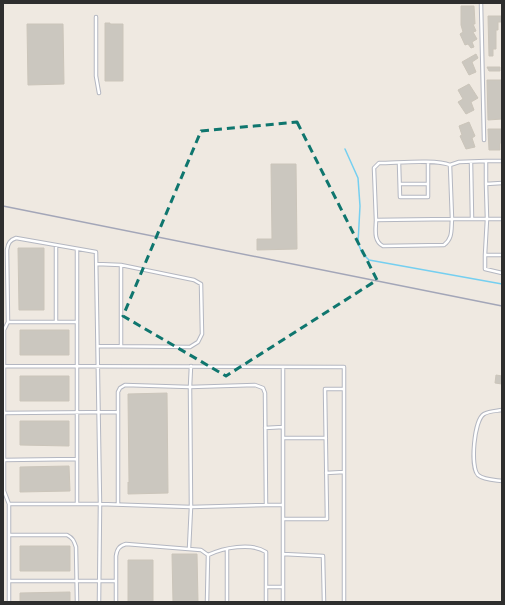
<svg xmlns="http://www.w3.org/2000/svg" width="505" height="605" font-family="'Golos Text',sans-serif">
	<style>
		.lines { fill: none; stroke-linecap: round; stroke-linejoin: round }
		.stream { stroke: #75cff0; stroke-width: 1.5 }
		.building { fill: #cbc7bf; stroke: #cbc5ba }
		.service-casing { stroke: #b4b7c1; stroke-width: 4.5 }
		.service { stroke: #fff; stroke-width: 2.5 }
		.rail { stroke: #a3a6b8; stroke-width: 1.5 }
		.marked { fill: none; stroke: #0f766e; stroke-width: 3; stroke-dasharray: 8 5; stroke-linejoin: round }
	</style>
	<rect width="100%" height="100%" fill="#efe9e1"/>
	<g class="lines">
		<path class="stream" d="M345,149L358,178L360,206L358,243L362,253L369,260L502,284"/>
	</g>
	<path class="building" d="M461,6H474L475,24H473L476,31L473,32L477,39L472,42L474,47L471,48L468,44L465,45L460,34L463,32L461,25Z
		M488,16H502V22H498V30H496V49H493V56H489Z
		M105,23H110V24H123V81H105Z
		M27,24H63L64,84L28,85Z
		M476,54L478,58L472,62L476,72L469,75L462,62Z
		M487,67H500V71H489Z
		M487,80H502V119L488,120Z
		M469,84L478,98L471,102L474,110L466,114L458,102L463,99L458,90Z
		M469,122L475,136L472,138L475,147L466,149L460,136L462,135L459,126Z
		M488,129H502V143H500V150H489Z
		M271,164H296L297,249L257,250V239H272Z
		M18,248H44V310H19Z
		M20,330H69V355H20Z
		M496,375L502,376V384L495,383Z
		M20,376H69V401H20Z
		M167,393L168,493L128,494V482L129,483L128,394Z
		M20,421H69V446L20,445Z
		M69,466L70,491L20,492V467Z
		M20,546H70V571H20Z
		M172,554H197L198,602H173Z
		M128,560H153V602H128Z
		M70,592V602H20V593Z"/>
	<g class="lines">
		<defs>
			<path id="service" d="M481,3L484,140
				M96,17V76L99,93
				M502,161H486V184L502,183
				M471,162L472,219
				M399,163L400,197H428V163
				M450,165L459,162L486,161
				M400,184H428
				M376,220C376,229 373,241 383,246L444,245C453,238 451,230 452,219L376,220L374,168L379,163C397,163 436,159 450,165L452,219H502
				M56,245V322
				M77,249V504
				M485,255L487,219L486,184
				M502,255H485V269L502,273
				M97,264L121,265L194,280L201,284L202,334L198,342L190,347L98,346
				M121,265V346
				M8,322H77
				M4,366L344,367V602
				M191,366L190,387L255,385L263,388L265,393L266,505H283
				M502,410C496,411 489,411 484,414C474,420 470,467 478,475C484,480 495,480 502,481
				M4,413L118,412
				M265,428L283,427
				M283,438H326
				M4,460L77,459
				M326,473L344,472
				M9,504H100L191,507L189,549
				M118,504V392L120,388L125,385L190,387L191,507L266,505
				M283,519H327L325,389H344
				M9,535H67C73,538 74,541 76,547L77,602
				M227,549V602
				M283,554L323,556L324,602
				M208,555C223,548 251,542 266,552V602
				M9,581H115
				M266,587H283
				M9,602V504L4,491V330L8,322L7,250C8,243 10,240 16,238L96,252L100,504L99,602
				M116,602V556C117,549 119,546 126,544L201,550L208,555L207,602
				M283,602V367"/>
		</defs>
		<use href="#service" class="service-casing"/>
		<use href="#service" class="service"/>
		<path class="rail" d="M3,206L502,306"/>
	</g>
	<path class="marked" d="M297,122L377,280L226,376L123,316L201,131Z"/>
	<rect width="505" height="605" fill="none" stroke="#2e2e2e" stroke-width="8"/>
</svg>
